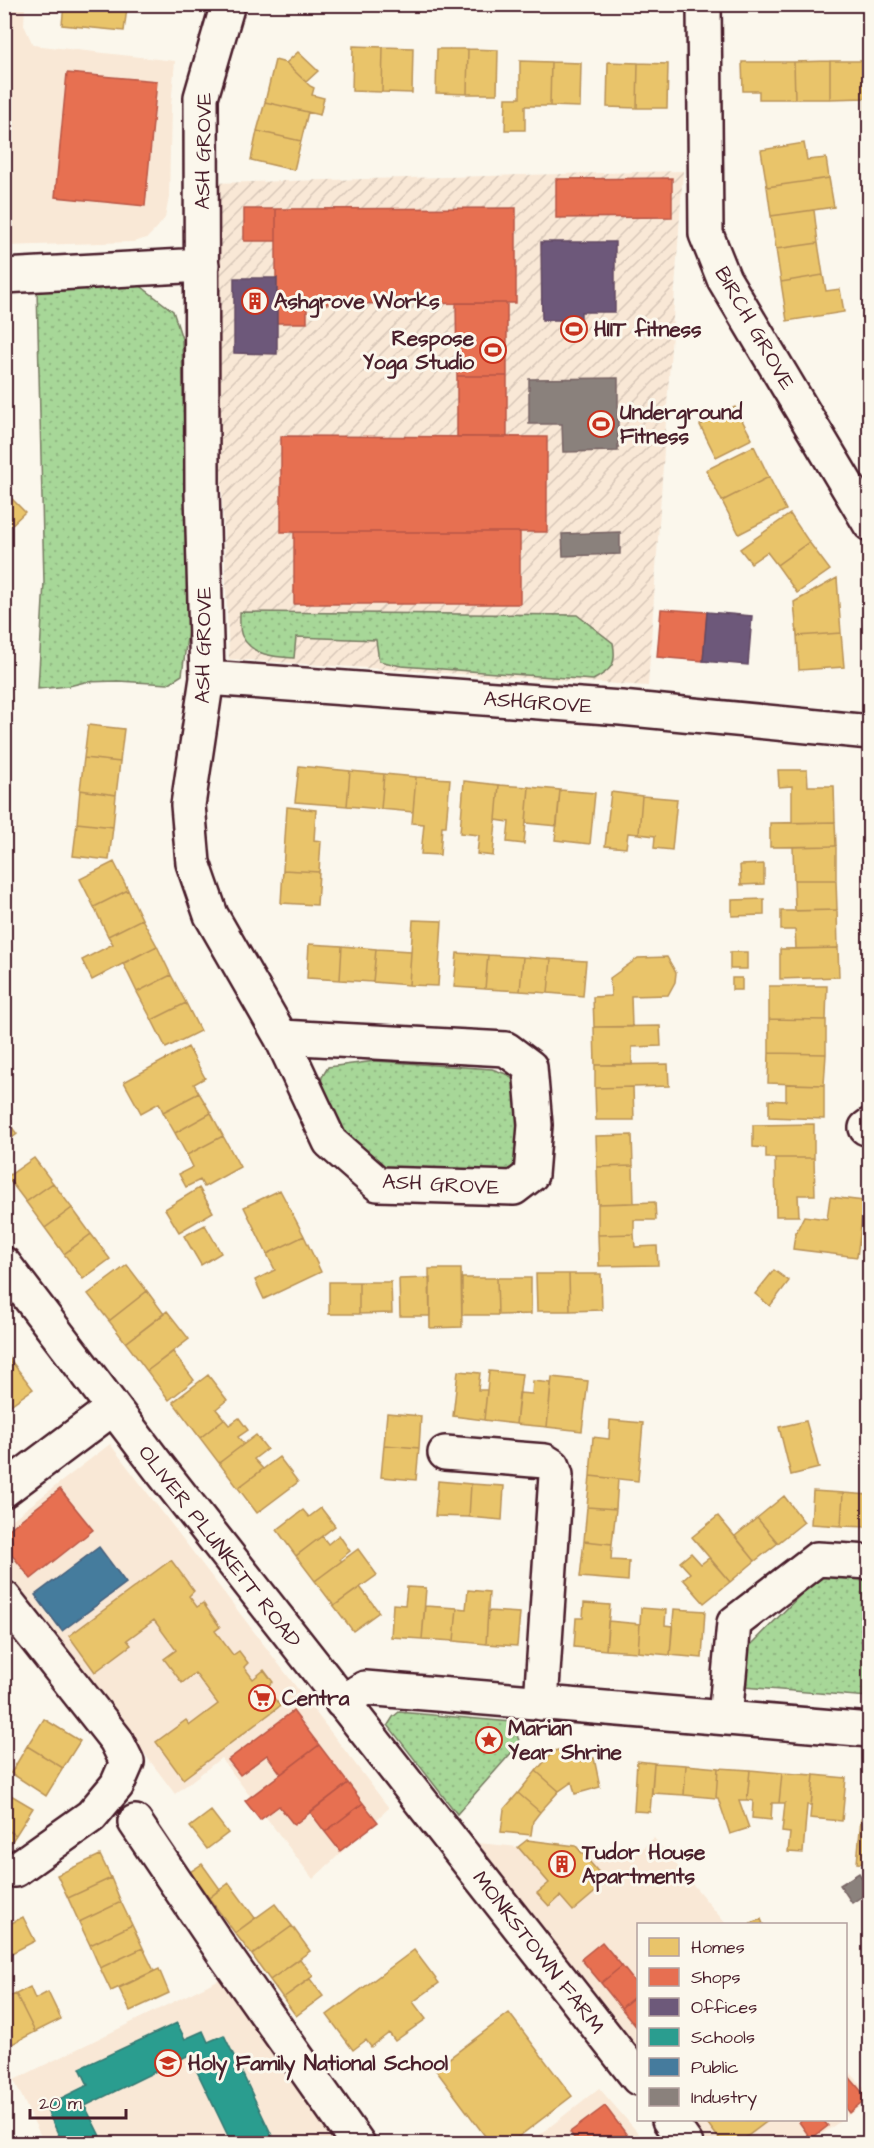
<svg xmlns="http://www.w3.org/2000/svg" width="874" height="2148" font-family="'Architects Daughter',sans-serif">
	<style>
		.built { fill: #f9e8d6 }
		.industrial { fill: url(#industrial-furrows) }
		.grass { fill: url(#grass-dots); stroke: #787b62; stroke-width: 1.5 }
		.homes { fill: #e9c46a; stroke: #b99257; stroke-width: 1.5 }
		.shops { fill: #e76f51; stroke: #b85746; stroke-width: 1.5 }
		.offices { fill: #6d597a; stroke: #624862; stroke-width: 1.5 }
		.schools { fill: #2a9d8f; stroke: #347771; stroke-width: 1.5 }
		.public { fill: #457b9d; stroke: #465f7b; stroke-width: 1.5 }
		.industry { fill: #8a817c; stroke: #776464; stroke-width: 1.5 }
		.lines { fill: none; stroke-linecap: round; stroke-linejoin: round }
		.minor-casing { stroke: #4a1f2b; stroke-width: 38 }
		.minor { stroke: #fbf7ec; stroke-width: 33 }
		.labels { text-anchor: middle; stroke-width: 6; stroke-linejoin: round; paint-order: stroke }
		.street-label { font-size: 21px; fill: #4a1f2b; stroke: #fbf7ec }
		.poi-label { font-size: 21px; font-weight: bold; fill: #4a1f2b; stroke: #fbf7ec; text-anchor: start }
	</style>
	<defs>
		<pattern id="industrial-furrows" width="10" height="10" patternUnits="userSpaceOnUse" patternTransform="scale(1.5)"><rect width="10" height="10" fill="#f9e8d6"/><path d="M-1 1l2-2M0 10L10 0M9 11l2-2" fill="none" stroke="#d7c7b8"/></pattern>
		<pattern id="grass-dots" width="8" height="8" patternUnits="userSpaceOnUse" patternTransform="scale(1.5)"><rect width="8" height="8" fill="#a7d798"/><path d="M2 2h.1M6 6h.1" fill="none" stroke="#91b883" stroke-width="1.8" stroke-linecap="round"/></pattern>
	</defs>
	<rect width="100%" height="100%" fill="#fbf7ec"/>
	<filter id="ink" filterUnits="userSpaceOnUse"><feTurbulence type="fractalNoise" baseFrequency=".0167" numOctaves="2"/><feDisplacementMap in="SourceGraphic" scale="12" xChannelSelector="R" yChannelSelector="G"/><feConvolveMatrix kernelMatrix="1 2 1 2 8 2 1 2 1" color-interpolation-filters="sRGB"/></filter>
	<g filter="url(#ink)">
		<path class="built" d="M4,5H25L24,25L33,45L175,61L171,106L169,197L165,218L156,229L147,238L133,242L5,246Z
			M110,1444L389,1808L313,1879L221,1758L175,1794L5,1569V1525Z
			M654,1838L726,1924H638V2060L478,1843L632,1858Z
			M222,1978L346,2143H44L14,2080Z
			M846,2068L870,2094L869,2100L846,2117Z
			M599,2088L647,2143L528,2144Z
			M682,2120H842L808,2144L766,2143L758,2135L745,2143H699Z"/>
		<path class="industrial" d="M683,171L648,686L229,659L209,183Z"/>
		<path class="grass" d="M138,284L173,311L182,339L188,630L182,675L168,684L118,681L85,682L69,686L38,689L44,582L37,290Z
			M240,612L577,615L613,643C617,664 612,670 593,680L401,666L379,661L376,640L296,637L294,658C275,657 252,656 242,636C239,630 240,619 240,612Z
			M376,1061L492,1069L509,1075L516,1084L520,1099L516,1163L510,1172L382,1171L347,1143L319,1094L322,1077L328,1067Z
			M822,1573L869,1577V1697L744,1687L746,1650Z
			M399,1712L512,1722L520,1743L457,1814L388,1725L393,1717Z"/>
		<path class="homes" d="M64,4H103L127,8L124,31L62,25Z
			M353,46L383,47L382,92L352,91Z
			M383,47L413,48L412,93L382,92Z
			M437,49H468L467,94L436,93Z
			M468,49L498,50L497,94H467Z
			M298,52L318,71L306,82L286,63Z
			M275,60L286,63L310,86L314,88L312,95L324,98L320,115L265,102Z
			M520,61L551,62L550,106H525V130H505L506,98H520Z
			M830,61V99H795L794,62Z
			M830,61H866V98L830,99Z
			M866,61H870V110H866Z
			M551,62L581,63L580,107L550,106Z
			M608,62L638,63L637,108L607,107Z
			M742,62H794L795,99H759V91H743Z
			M638,63L668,64L667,108H637Z
			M265,102L308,112L301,141L257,131Z
			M257,131L301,141L294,170L251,160Z
			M804,143L807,160L826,158L829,178L767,187L761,150Z
			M829,178L834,207L771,216L767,187Z
			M814,210L818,243L776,249L771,216Z
			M818,243L823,275L781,282L776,249Z
			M823,275L826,291L840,289L844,312L787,321L781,282Z
			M735,407L752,439L716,457L700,425Z
			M754,446L769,477L722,501L706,470Z
			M769,477L786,510L739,534L722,501Z
			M4,491L25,512L4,532Z
			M790,514L809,542L777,565L767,552L751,563L740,549Z
			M809,542L830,570L797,593L777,565Z
			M837,578L841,633L797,636L794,602Z
			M841,633L844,667L799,670L797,636Z
			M88,725L124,729L120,762L84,758Z
			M84,758L120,762L116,795L80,790Z
			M299,766L350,771L347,806L295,802Z
			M778,770H807L808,786H834L835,822L792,823V786L779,787Z
			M350,771L384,774L381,809L347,806Z
			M384,774L416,777L413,812L381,809Z
			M416,777L450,779L446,826H442L440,855L421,854L424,824L412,823Z
			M464,781L499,785L493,856L477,854L479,835L460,833Z
			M499,785L529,787L524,844L507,842L509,822L496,820Z
			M529,787L560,790L557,826L526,823Z
			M80,790L116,795L113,827L77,823Z
			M560,790L595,793L590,844L555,840Z
			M611,792L642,796L639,834L628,833L626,848L605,846Z
			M642,796L677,799L672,850L654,848L655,836L639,834Z
			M287,807L316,810L314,840L321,841L319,872L283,870Z
			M835,822L836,846L770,847V823Z
			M77,823L113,827L109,860L73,856Z
			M836,846V880H794L793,847Z
			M114,862L128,890L94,907L80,879Z
			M764,864V884L741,885L740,865Z
			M283,870L319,872L317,905L281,903Z
			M794,880H836L837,910L795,911Z
			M128,890L142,919L108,936L94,907Z
			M764,899V915L732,916V900Z
			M837,910L838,948L796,949L795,930H781V911Z
			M142,919L157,946L92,980L82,960L113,944L108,936Z
			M413,920L442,921L438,986L409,985Z
			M309,944L342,946L340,980L307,978Z
			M157,946L171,975L137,992L123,963Z
			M342,946L376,949L373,982L340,980Z
			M838,948L839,977L780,979V949Z
			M376,949L411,951L409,985L373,982Z
			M730,952H747V969H730Z
			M457,953L488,955L485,989L454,987Z
			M488,955L523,957L520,991L485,989Z
			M523,957L551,959L548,993L520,991Z
			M667,957L676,973L675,982L668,995L631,996L632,1027H594L593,997L611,996L610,978L638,958Z
			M551,959L586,961L583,996L548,993Z
			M171,975L186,1003L152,1020L137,992Z
			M732,978H742V990H732Z
			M769,986H827L826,1020L769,1019Z
			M186,1003L200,1031L166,1048L152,1020Z
			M769,1019L826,1020V1054L769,1053Z
			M660,1026L661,1046L632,1047V1065H595L594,1027Z
			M188,1047L205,1078L194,1084L199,1093L163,1112L159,1103L141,1113L124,1082Z
			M769,1053L826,1054L824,1085L768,1083Z
			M668,1064L669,1086L595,1088V1065Z
			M786,1084L824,1085V1119L769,1117V1100L786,1101Z
			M633,1087L634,1120H596L595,1088Z
			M199,1093L211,1113L175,1133L163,1112Z
			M211,1113L223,1136L187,1155L175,1133Z
			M4,1117L17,1134L4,1144Z
			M814,1124V1158H766V1148L753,1147V1125Z
			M632,1135L633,1166L597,1167L596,1136Z
			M223,1136L240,1167L204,1187L200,1180L186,1187L179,1174L193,1167L187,1155Z
			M34,1158L53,1183L26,1202L7,1177Z
			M775,1158H814L815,1195H798L799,1216H776Z
			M633,1166L634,1203L598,1204L597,1167Z
			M53,1183L72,1208L45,1228L26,1202Z
			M199,1188L213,1212L179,1232L165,1209Z
			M280,1190L304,1236L267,1254L244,1207Z
			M830,1197L864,1201L857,1257L793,1249L795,1234L804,1216L827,1219Z
			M864,1201L870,1202V1243L859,1242Z
			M655,1202L656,1220H634V1234L598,1235V1204Z
			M72,1208L91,1234L64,1254L45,1228Z
			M205,1225L221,1253L201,1265L184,1236Z
			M91,1234L110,1259L83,1279L64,1254Z
			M634,1234L635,1247L657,1246L658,1265L599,1266L598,1235Z
			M304,1236L321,1272L264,1299L255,1280L275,1270L267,1254Z
			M127,1265L147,1291L109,1321L88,1294Z
			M429,1269H461L462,1327L430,1328Z
			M774,1270L789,1281L770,1306L755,1294Z
			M536,1274H569L570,1311H537Z
			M569,1274H601L602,1310L570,1311Z
			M430,1278V1316H400L399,1279Z
			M462,1278H497L498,1315H462Z
			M497,1278H531V1314L498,1315Z
			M329,1282H359V1314H329Z
			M359,1282H391L392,1313L359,1314Z
			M147,1291L164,1314L126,1343L109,1321Z
			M167,1311L189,1339L147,1371L126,1343Z
			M4,1351L12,1362L4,1368Z
			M173,1352L194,1380L169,1400L147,1371Z
			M12,1362L33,1389L9,1406L4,1400V1368Z
			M458,1371L480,1373L478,1390H487L484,1420L453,1416Z
			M489,1371L522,1374L516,1424L484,1420Z
			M208,1375L227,1400L216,1409L224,1419L200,1438L173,1402Z
			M552,1377L588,1381L582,1431L547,1427Z
			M533,1381L551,1383L547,1427L516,1424L519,1393L532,1394Z
			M387,1413L421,1416L419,1448L384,1445Z
			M239,1418L248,1430L238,1437L244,1444L219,1463L200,1438L224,1419L229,1425Z
			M610,1420L643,1423L638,1481L590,1476L593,1437L609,1439Z
			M806,1421L819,1468L791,1475L779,1427Z
			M256,1435L267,1449L254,1459L263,1469L238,1488L219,1463Z
			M384,1445L419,1448L416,1480L381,1477Z
			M279,1457L298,1482L257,1513L238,1488Z
			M590,1476L618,1479L616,1509L587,1507Z
			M438,1481L471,1484L469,1517L435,1516Z
			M471,1484L504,1486L502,1520L469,1517Z
			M813,1491L843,1493L841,1526L811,1524Z
			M843,1493L870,1495V1527L841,1526Z
			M784,1496L804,1522L778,1543L757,1518Z
			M587,1507L616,1509L612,1544L584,1541Z
			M321,1508L335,1526L296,1556L277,1530L303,1510L309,1517Z
			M718,1516L755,1561L730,1582L692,1537Z
			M757,1518L778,1543L755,1561L735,1536Z
			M339,1535L350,1551L340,1559L342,1561L315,1581L296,1556L322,1536L328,1544Z
			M584,1541L612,1544L611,1560L629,1561L628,1581L580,1577Z
			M358,1549L377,1575L334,1606L315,1581Z
			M691,1553L701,1564L709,1558L730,1582L704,1603L683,1579L690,1573L680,1562Z
			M171,1560L194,1591L189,1596L197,1607L203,1603L220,1627L215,1631L233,1655L239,1651L248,1663L244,1667L253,1679L264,1670L273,1682L266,1687L280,1706L183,1779L156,1742L186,1720L190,1725L218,1704L195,1673L182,1683L164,1659L176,1650L154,1620L127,1640L131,1645L95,1672L69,1636Z
			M360,1587L379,1612L353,1631L334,1606Z
			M407,1587L426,1588L422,1639L391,1637L393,1604L405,1605Z
			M468,1590L489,1592L486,1644L454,1641L457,1608L466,1609Z
			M584,1603L610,1605L606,1650L574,1647L576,1618H583Z
			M425,1606L457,1608L454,1641L422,1639Z
			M641,1608L666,1610L665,1625L672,1626L670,1655L638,1652Z
			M674,1609L705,1611L702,1658L670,1655Z
			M488,1611L520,1613L517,1646L486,1644Z
			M608,1621L640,1624L638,1652L606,1650Z
			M44,1719L80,1741L63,1768L27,1746Z
			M27,1746L63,1768L46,1796L11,1773Z
			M576,1746L581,1761L594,1758L600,1787L575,1794L572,1782L559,1791L536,1771L554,1751Z
			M637,1761L654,1763L650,1812L634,1811Z
			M654,1763L686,1765L684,1795L652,1793Z
			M686,1765L718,1768L716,1798L684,1795Z
			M718,1768L750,1770L747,1800H739L749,1828L730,1834L718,1798H716Z
			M750,1770L782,1773L779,1803H772L771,1820L752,1818L753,1801L747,1800Z
			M536,1771L559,1791L540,1812L518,1793Z
			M782,1773L814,1775L811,1805H807L803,1853L788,1852L790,1833L782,1832L785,1803H779Z
			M814,1775L846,1778L842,1821L810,1818Z
			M4,1791L33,1808L16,1835L4,1828Z
			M518,1793L540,1812L533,1821L531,1835L501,1832L504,1809Z
			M211,1811L228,1833L207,1849L190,1827Z
			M861,1819L870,1820V1864L857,1863Z
			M4,1828L16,1835L4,1853Z
			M527,1840L576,1846L607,1882L573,1911L560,1896L549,1906L537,1893L549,1883L518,1847Z
			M100,1855L111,1878L68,1898L57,1875Z
			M202,1864L220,1889L209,1898L190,1872Z
			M111,1878L121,1902L79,1922L68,1898Z
			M229,1883L255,1918L235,1933L209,1898Z
			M121,1902L132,1925L90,1945L79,1922Z
			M275,1904L292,1926L252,1955L235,1933Z
			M23,1917L35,1941L4,1957V1927Z
			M761,1919L763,1924H749Z
			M132,1925L143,1948L100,1968L90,1945Z
			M292,1926L310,1951L270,1980L252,1955Z
			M143,1948L154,1971L111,1991L100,1968Z
			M414,1950L439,1983L413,2002L426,2019L395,2041L389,2033L371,2047L366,2040L353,2050L327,2015Z
			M300,1959L313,1976L283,1998L270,1980Z
			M159,1969L169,1993L130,2011L119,1988Z
			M310,1979L323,1996L296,2016L283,1998Z
			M30,1987L35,1999L48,1992L61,2019L35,2032L16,1994Z
			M5,1990L9,1997L16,1994L35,2032L12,2044L4,2029Z
			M509,2013L572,2096L509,2144H491L435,2069Z
			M4,2029L12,2044L4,2048Z
			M705,2120H769L737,2144H723Z"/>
		<path class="shops" d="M67,73L157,81L145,206L55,197Z
			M672,178V217L556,218V179Z
			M516,208V303L307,304V323H276V209Z
			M244,209H276V241H244Z
			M456,303H507V376H457Z
			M457,376H507V437H457Z
			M281,436L547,437V532H281Z
			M294,532H520V604H294Z
			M661,609L707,612L703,661L657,657Z
			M60,1489L93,1530L31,1579L4,1545V1533Z
			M293,1711L319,1745L281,1774L267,1755L240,1775L228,1760Z
			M319,1745L348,1783L294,1825L279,1806L260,1820L245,1801Z
			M348,1783L363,1803L325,1832L310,1812Z
			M363,1803L378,1822L340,1851L325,1832Z
			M602,1942L622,1966L601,1983L581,1959Z
			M622,1966L638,1986V1994L621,2008L601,1983Z
			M638,1994V2029L621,2008Z
			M846,2073L867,2098L849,2113L846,2109Z
			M605,2106L633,2143L572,2144L576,2141L570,2132Z
			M802,2120H823L828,2126L811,2139L799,2122Z"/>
		<path class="offices" d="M541,242H615V312H581V320H542Z
			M234,278H277V354L234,353Z
			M707,612L752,616L748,665L703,661Z"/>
		<path class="schools" d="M177,2023L185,2039L203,2031L208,2042L224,2035L276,2144H232L189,2055L85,2106L104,2144H63L45,2106L88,2085L80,2068Z"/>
		<path class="public" d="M99,1547L126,1583L62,1631L35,1595Z"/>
		<path class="industry" d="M618,378V451L563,452L562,424H529V379Z
			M620,532V554L563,556L562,534Z
			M859,1873L870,1891L852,1903L840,1885Z"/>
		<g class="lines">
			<defs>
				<path id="minor" d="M228,4L201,97L202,491L207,678L188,805L193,863L211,915L281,1037L330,1142L378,1184L514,1188L531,1175L535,1125L530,1067L506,1049L281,1037
					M704,4L706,234L724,279L870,524
					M4,276L202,265
					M207,678L621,708L870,732
					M866,1128L870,1125
					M4,1264L160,1469L638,2078
					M445,1453L545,1461L553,1466L556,1475L541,1703
					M4,1490L113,1408
					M4,1598L116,1740L127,1762L117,1785L91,1816L15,1870
					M342,1702L365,1688L870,1730
					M725,1718L734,1623L817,1559L870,1562
					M135,1822L222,1951L358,2144
					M669,2120L686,2144"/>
			</defs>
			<use href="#minor" class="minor-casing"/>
			<use href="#minor" class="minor"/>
		</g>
	</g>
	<defs>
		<symbol id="building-ring" viewBox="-11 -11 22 22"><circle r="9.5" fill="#fbf7ec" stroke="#c8321e" stroke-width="1.5"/><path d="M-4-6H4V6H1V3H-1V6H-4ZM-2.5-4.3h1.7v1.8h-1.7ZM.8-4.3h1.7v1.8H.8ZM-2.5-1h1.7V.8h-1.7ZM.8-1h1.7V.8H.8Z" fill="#c8321e"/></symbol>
		<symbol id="stadium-ring" viewBox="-11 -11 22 22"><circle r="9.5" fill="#fbf7ec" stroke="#c8321e" stroke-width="1.5"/><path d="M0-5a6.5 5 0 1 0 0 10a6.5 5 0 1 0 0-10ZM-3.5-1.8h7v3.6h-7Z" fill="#c8321e"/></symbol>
		<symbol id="supermarket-ring" viewBox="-11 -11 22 22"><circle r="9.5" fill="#fbf7ec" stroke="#c8321e" stroke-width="1.5"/><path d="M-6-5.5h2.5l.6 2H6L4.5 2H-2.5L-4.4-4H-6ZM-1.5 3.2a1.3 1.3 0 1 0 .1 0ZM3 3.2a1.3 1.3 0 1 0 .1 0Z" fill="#c8321e"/></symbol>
		<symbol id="sight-ring" viewBox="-11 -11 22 22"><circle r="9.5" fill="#fbf7ec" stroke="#c8321e" stroke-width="1.5"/><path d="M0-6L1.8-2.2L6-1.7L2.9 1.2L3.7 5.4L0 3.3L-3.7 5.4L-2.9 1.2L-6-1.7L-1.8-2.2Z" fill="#c8321e"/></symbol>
		<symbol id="school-ring" viewBox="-11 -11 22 22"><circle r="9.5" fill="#fbf7ec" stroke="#c8321e" stroke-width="1.5"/><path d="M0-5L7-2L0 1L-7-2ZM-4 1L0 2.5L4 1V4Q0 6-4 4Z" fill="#c8321e"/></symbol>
	</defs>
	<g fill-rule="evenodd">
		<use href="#building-ring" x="240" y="286" width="30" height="30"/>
		<use href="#stadium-ring" x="559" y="314" width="30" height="30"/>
		<use href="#stadium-ring" x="478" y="335" width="30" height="30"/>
		<use href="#stadium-ring" x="586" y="409" width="30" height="30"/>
		<use href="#supermarket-ring" x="247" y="1683" width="30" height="30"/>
		<use href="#sight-ring" x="474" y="1725" width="30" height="30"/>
		<use href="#building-ring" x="547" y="1849" width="30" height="30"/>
		<use href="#school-ring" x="153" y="2048" width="30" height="30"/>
	</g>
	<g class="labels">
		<g class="street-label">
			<text transform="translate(203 151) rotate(-89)" y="7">ASH GROVE</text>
			<text transform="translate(755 328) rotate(60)" y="7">BIRCH GROVE</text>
			<text transform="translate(203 645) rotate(-89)" y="7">ASH GROVE</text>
			<text transform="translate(538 702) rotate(4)" y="7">ASHGROVE</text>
			<text transform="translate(441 1184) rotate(3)" y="7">ASH GROVE</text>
			<text transform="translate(220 1546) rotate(52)" y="7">OLIVER PLUNKETT ROAD</text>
			<text transform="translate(539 1952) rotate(52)" y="7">MONKSTOWN FARM</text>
		</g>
		<g class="poi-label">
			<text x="274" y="308">Ashgrove Works</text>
			<text x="594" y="336">HIIT fitness</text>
			<text x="474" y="345" text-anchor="end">Respose<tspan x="474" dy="24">Yoga Studio</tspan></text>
			<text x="620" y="419">Underground<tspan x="620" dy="24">Fitness</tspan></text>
			<text x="282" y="1705">Centra</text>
			<text x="508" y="1735">Marian<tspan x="508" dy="24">Year Shrine</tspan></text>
			<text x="582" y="1859">Tudor House<tspan x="582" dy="24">Apartments</tspan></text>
			<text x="188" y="2070">Holy Family National School</text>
		</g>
	</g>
	<rect width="874" height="2148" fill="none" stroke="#fbf7ec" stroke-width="24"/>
	<rect x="12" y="12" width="850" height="2124" fill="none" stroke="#4a1f2b" stroke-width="2" filter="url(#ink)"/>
	<rect x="637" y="1923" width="210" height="198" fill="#fbf7ec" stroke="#b4a19f" stroke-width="1.5"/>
	<rect x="649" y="1938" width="30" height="18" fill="#e9c46a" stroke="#b4a19f" stroke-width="1.5"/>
	<text x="691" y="1953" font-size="18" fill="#4a1f2b">Homes</text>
	<rect x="649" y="1968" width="30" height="18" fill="#e76f51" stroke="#b4a19f" stroke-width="1.5"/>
	<text x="691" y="1983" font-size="18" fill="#4a1f2b">Shops</text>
	<rect x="649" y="1998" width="30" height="18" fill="#6d597a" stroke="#b4a19f" stroke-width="1.5"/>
	<text x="691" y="2013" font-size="18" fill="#4a1f2b">Offices</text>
	<rect x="649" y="2028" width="30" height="18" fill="#2a9d8f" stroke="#b4a19f" stroke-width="1.5"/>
	<text x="691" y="2043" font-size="18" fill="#4a1f2b">Schools</text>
	<rect x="649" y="2058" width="30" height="18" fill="#457b9d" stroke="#b4a19f" stroke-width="1.5"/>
	<text x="691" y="2073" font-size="18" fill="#4a1f2b">Public</text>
	<rect x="649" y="2088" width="30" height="18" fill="#8a817c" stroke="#b4a19f" stroke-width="1.5"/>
	<text x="691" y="2103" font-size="18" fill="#4a1f2b">Industry</text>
	<path d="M30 2109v9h96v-9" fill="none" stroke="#4a1f2b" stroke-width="3"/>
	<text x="39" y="2109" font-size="18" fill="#4a1f2b" stroke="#fbf7ec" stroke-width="4.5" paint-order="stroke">20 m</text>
</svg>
